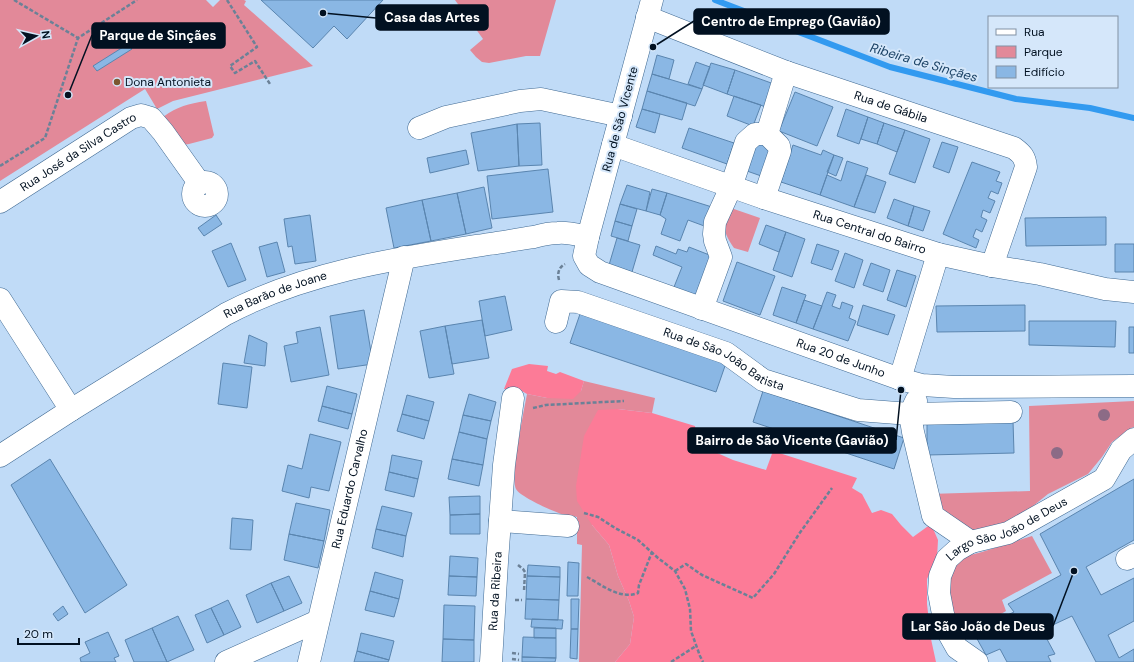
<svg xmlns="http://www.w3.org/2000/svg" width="1134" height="662" font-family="'DM Sans',sans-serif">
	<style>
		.green { fill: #e28999 }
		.forest { fill: #fc7b97 }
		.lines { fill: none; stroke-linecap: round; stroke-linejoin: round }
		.stream { stroke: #329af0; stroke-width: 6 }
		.building { fill: #8ab7e4; stroke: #5a85af }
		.minor-casing { stroke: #406a93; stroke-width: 23 }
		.path { stroke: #6b8197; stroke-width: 2.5; stroke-dasharray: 4 2; stroke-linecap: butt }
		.minor { stroke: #fff; stroke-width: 22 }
		.tree { fill: #8c6b86 }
		.poi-dot { fill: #7a5730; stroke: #d5e7fa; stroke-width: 1.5 }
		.labels { text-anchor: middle; stroke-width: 4; stroke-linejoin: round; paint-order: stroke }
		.poi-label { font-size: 12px; fill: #021121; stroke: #d5e7fa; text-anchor: start }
		.street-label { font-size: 12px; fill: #021121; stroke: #d5e7fa }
		.water-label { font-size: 13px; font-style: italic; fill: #1a4164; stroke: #d5e7fa }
		.leader { fill: none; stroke: #021121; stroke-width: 1.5 }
		.callout-dot { fill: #021121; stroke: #d5e7fa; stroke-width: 1.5 }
		.callout { fill: #021121; stroke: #021121; stroke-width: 1.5 }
		.callout-label { font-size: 13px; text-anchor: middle; font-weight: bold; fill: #fff }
	</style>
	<rect width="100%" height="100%" fill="#c0dbf7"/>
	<path class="green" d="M0,0H206L213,7L220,0H244L246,1L244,5L313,66L173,101L157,109L145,89L0,181Z
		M455,0H556L540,56H526L489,63L482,62L476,57L470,50L483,39Z
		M206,101L214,135L212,138L189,144L183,145L163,117C178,106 188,104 206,101Z
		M731,208L760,218L748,252L734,248C722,230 723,228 731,208Z
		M584,381L655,398L652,413L618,409L592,525L609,545L618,576L629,601L634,617L630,644L615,662H579L582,545L577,544V517C574,516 571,516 568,516C558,514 520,497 516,489C510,478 524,410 527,394L547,398L581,391Z
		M1134,401V427L1131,428L1112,442L1102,457L1088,474L1048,494L1017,519L988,532L960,530L929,494L1030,491L1029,406Z
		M1032,536L1052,573L1002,600L1006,611L964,636L957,627L943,584L959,558L982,552Z"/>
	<path class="forest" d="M529,364L548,366L547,371L556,374L560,372L584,381L581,391L573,399L547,398L527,394L520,390L512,389H504L512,369Z
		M618,409L652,413L695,426L697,444L733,460L766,470L773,451L857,478L852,488L862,494L872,513L881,510L892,514L901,525L913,537L931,524L938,540L937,558L927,579V604L931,639L936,662H615L630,644L634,617L629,601L618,576L609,545L592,525L577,501L576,486L584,436L598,410Z"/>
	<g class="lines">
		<path class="stream" d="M715,0L890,67L1016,99L1090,108L1134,118"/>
	</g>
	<path class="building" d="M261,0H383L347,39L334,26L313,48Z
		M128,44L132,49L97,71L93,66Z
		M657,55L674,60L669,79L652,74Z
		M696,62L710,67L702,89L688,84Z
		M711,63L735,70L727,94L703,85Z
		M735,70L774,84L766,107L727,94Z
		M652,74L702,89L695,106L647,91Z
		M647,91L687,103L682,120L642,109Z
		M795,92L833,107L817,146L779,131Z
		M734,96L761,105L753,126L727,116Z
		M642,109L660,114L655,133L636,127Z
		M846,109L868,117L859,144L837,136Z
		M868,117L884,123L877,144L861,139Z
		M540,123L542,165L519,166L517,124Z
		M884,123L905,130L897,152L877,144Z
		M517,124L519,166L478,171L471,133Z
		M689,128L734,143L727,164L682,148Z
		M905,130L930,139L915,183L889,174Z
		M755,138L778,147L767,178L744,170Z
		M942,142L958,147L949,173L933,167Z
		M793,145L821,155L823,150L834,155L820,195L781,182Z
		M466,150L469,164L430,173L427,158Z
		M834,155L843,158L836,176L827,172Z
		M847,161L868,168L854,207L820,195L827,175L841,181Z
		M972,162L1000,172L996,181L1002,183L998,194L991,191L988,198L995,201L990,213L983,210L981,217L987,220L982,232L976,229L973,237L979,240L976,248L943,234Z
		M548,169L553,212L492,219L487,176Z
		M866,175L886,182L875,213L854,207Z
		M627,185L650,192L646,211L620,204Z
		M484,187L492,228L466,234L457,193Z
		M652,189L667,193L660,215L646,211Z
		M457,193L466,234L431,241L422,200Z
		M667,193L712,207L707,227L688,220L680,241L661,234L666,219L660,215Z
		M894,199L914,206L908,226L887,218Z
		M422,200L431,241L394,248L386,208Z
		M620,204L637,209L632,226L615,221Z
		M914,206L930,211L923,231L908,226Z
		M216,215L222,224L204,236L198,228Z
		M310,215L316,261L295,264L292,246L288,247L284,219Z
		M1106,217V245L1026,246L1025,218Z
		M615,221L632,226L628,241L611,236Z
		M766,225L786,232L779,252L759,244Z
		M786,232L805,239L792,277L773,270Z
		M617,238L640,245L632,272L609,265Z
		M277,242L285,272L267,277L259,247Z
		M231,243L246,280L228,287L212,251Z
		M817,244L839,251L832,270L811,263Z
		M1115,244H1134V272H1115Z
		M656,246L676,254L678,249L687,252L689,247L712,256L696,296L674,287L682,267L653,255Z
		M845,253L863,260L854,288L835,281Z
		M737,262L775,276L760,315L723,301Z
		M871,263L890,270L883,292L863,285Z
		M897,270L916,276L906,307L887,300Z
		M782,287L806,295L796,323L773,315Z
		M827,292L836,295L832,306L840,309L842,302L853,306L849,318L856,321L848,341L813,329Z
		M505,296L512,330L485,336L479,301Z
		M804,300L822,306L813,329L796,323Z
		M863,305L895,315L888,335L857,325Z
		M1025,305V331L937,332L936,306Z
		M364,310L373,364L338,369L330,316Z
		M580,314L726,363L716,392L570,343Z
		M482,320L489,358L452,364L445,326Z
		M1029,321H1116L1115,347L1029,345Z
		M445,326L454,374L429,378L420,331Z
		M320,327L329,375L291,382L284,346L298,343L296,332Z
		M1129,327H1134V353H1129Z
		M249,335L267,343L265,366L244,363Z
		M223,363L252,367L247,408L218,404Z
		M327,386L357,394L352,414L322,406Z
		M763,391L904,438L894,469L753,422Z
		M469,394L496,402L491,421L463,415Z
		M407,395L434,402L429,421L402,414Z
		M322,406L352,414L348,429L318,421Z
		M402,414L429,421L424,439L397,431Z
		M463,415L491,421L487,439L459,432Z
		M1013,421L1014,453L927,455V423Z
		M459,432L487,439L483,465L452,459Z
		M310,434L341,442L329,491L311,487L309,498L282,491L288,465L302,469Z
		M392,455L422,461L418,479L389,472Z
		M50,459L127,585L85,613L11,485Z
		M452,459L483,465L479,486L448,479Z
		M389,472L418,479L414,497L385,490Z
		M1134,479V540L1086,567L1101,595L1134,578V621L1108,635L1119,658L1134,649V662H1096L1072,616L1042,630L1055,654L1048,656L1051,662H1007L1000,649L986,655L976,637L1002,624L999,619L1014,612L1008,604L1061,575L1040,534Z
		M480,496V514L450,515L449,497Z
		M296,503L330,510L324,541L289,534Z
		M382,506L412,513L406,536L376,529Z
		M480,514V534H450V515Z
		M232,518L253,520L251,550L230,549Z
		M376,529L406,536L403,557L372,548Z
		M289,534L324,541L318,568L284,560Z
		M450,556L478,558L477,577L449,576Z
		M568,562L579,563L578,596H567Z
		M528,565L560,567V577L527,576Z
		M375,572L403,580L399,599L370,591Z
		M289,576L302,603L284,611L271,583Z
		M449,576L477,577L476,596L448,595Z
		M527,576L560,577L559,600L526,599Z
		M271,583L284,611L257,623L246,595Z
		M370,591L399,599L394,617L365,610Z
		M526,599L559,600L558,620L525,619Z
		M571,599H579L578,629H571Z
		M228,600L241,627L224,635L211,608Z
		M444,605L475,606L474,640L443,639Z
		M63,606L68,614L58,621L53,614Z
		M211,608L224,635L207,643L195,615Z
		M178,616L194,650L167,662L152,628Z
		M532,619L563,620L562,629L531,627Z
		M152,628L167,662H134L125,640Z
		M534,628H556V638H534Z
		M571,629H578L577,659L570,658Z
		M108,632L119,656L114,658L116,662H81L80,658L90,653L85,642Z
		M361,633L394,641L389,660L357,651Z
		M523,637L556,638V658L522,657Z
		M443,639L474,640V662H442Z
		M357,651L389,660L388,662H354Z
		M522,657L556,658L555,662H522Z"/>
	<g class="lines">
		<defs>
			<g id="minor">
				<path id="s1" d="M652,0L588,237L584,256L589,265L600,272L900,379L922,385L954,387L1134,386"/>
				<path id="s2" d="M647,17L786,72L1014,148C1022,154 1025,157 1026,167L992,266"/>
				<path d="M419,128L446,117L520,101L541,99L621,116"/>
				<path d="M767,134L786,72"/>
				<path id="s3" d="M613,145L764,198L938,254L992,266L1040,274L1105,289L1134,292"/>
				<circle cx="205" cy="194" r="12"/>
				<path id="s4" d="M0,202L131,118L141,115L151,118L163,132L200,184"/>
				<path d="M0,299L71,410"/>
				<path d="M702,309L721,257L715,241L714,234L715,222L731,187L746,142L755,134H767L779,146L780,151L764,198"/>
				<path id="s5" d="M556,322L561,301L578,302L726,353L763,380L858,410L910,414L1011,412"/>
				<path d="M900,379L938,254"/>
				<path d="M916,401L910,414L913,432L933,516L971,542"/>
				<path id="s6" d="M0,456L71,410L226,314C307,271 399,258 489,244C504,242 519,239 534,237C541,235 550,233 558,233C568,232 578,235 588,237"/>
				<path d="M500,521L568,526"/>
				<path d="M1127,559L1134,555"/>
				<path d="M226,662L318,621"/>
				<path id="s7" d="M309,662L404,257"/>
				<path id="s8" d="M491,662L497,562L504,465L513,398"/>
				<path id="s9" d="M977,662L957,648L948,632L943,614L939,593L940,576L947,559L957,550L971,542L1008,533L1104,479L1121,450L1134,439"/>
			</g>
		</defs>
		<use href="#minor" class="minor-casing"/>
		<path class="path" d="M14,0L78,38
			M227,0L257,47L230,66L235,73L255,61L270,84
			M0,166L45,138L78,38L137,0
			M559,280C557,273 559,267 565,264
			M533,408L546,405L624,401
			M584,513L598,517L615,528L638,540L658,558L675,571L685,589L690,609L691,631L700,656L703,662
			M518,565L523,569L525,572L524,591
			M675,571L686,564L702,575L753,598L774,574L799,534L832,488
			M587,577C602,585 620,600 638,593L639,585L652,552
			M515,600H522
			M512,653L519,654
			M512,659L519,660
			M671,662L696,646"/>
		<use href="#minor" class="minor"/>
	</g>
	<g class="tree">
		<circle cx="1104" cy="415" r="6"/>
		<circle cx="1057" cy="453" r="6"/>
	</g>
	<circle class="poi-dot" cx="117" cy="82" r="4"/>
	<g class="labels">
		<g class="poi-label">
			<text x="125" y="86">Dona Antonieta</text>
		</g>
		<g class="street-label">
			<text dy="4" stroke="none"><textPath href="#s2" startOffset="260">Rua de Gábila</textPath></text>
			<text transform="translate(620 119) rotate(-75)" y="4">Rua de São Vicente</text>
			<text dy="4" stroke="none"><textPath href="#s4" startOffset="93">Rua José da Silva Castro</textPath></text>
			<text dy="4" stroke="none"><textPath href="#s3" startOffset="271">Rua Central do Bairro</textPath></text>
			<text dy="4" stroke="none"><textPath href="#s6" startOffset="320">Rua Barão de Joane</textPath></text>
			<text dy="4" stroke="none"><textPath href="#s1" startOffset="544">Rua 20 de Junho</textPath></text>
			<text dy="4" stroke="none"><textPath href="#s5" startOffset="196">Rua de São João Batista</textPath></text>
			<text dy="4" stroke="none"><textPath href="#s7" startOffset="178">Rua Eduardo Carvalho</textPath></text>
			<text dy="4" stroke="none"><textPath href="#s9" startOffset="186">Largo São João de Deus</textPath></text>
			<text dy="4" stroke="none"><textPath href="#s8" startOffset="71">Rua da Ribeira</textPath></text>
		</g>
		<g class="water-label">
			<text transform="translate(924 62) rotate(16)" y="5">Ribeira de Sinçães</text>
		</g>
	</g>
	<path class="leader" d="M323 13L376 18M653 47L694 21M68 95L92 35M901 390L896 440M1074 571L1053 626"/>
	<g class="callout-dot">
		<circle cx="323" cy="13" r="4"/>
		<circle cx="653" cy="47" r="4"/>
		<circle cx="68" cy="95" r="4"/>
		<circle cx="901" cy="390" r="4"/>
		<circle cx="1074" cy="571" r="4"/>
	</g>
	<g class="callout">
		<rect x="376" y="5" width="112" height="25" rx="4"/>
		<rect x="694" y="9" width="195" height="25" rx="4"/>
		<rect x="92" y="23" width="133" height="25" rx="4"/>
		<rect x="688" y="428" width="208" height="25" rx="4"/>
		<rect x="903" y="614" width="150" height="25" rx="4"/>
	</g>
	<g class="callout-label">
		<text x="432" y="22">Casa das Artes</text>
		<text x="791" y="26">Centro de Emprego (Gavião)</text>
		<text x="158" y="40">Parque de Sinçães</text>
		<text x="792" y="445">Bairro de São Vicente (Gavião)</text>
		<text x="978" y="631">Lar São João de Deus</text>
	</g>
	<rect x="988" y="16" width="130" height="72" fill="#d5e7fa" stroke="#8191a3"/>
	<rect x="996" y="29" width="20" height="6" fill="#ffffff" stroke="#8191a3"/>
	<text x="1024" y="36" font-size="12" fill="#021121">Rua</text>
	<rect x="996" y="46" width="20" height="12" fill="#e28999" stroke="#8191a3"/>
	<text x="1024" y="56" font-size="12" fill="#021121">Parque</text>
	<rect x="996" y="66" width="20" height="12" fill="#8ab7e4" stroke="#8191a3"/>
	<text x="1024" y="76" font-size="12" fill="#021121">Edifício</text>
	<g transform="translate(36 36) rotate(82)" stroke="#d5e7fa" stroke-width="3" paint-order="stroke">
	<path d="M0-3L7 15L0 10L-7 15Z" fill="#021121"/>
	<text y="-6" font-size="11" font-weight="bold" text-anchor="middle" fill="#021121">N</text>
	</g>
	<path d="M18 638v6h61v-6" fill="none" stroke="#021121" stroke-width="2"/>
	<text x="24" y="638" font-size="12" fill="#021121" stroke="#d5e7fa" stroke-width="3" paint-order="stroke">20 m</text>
</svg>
